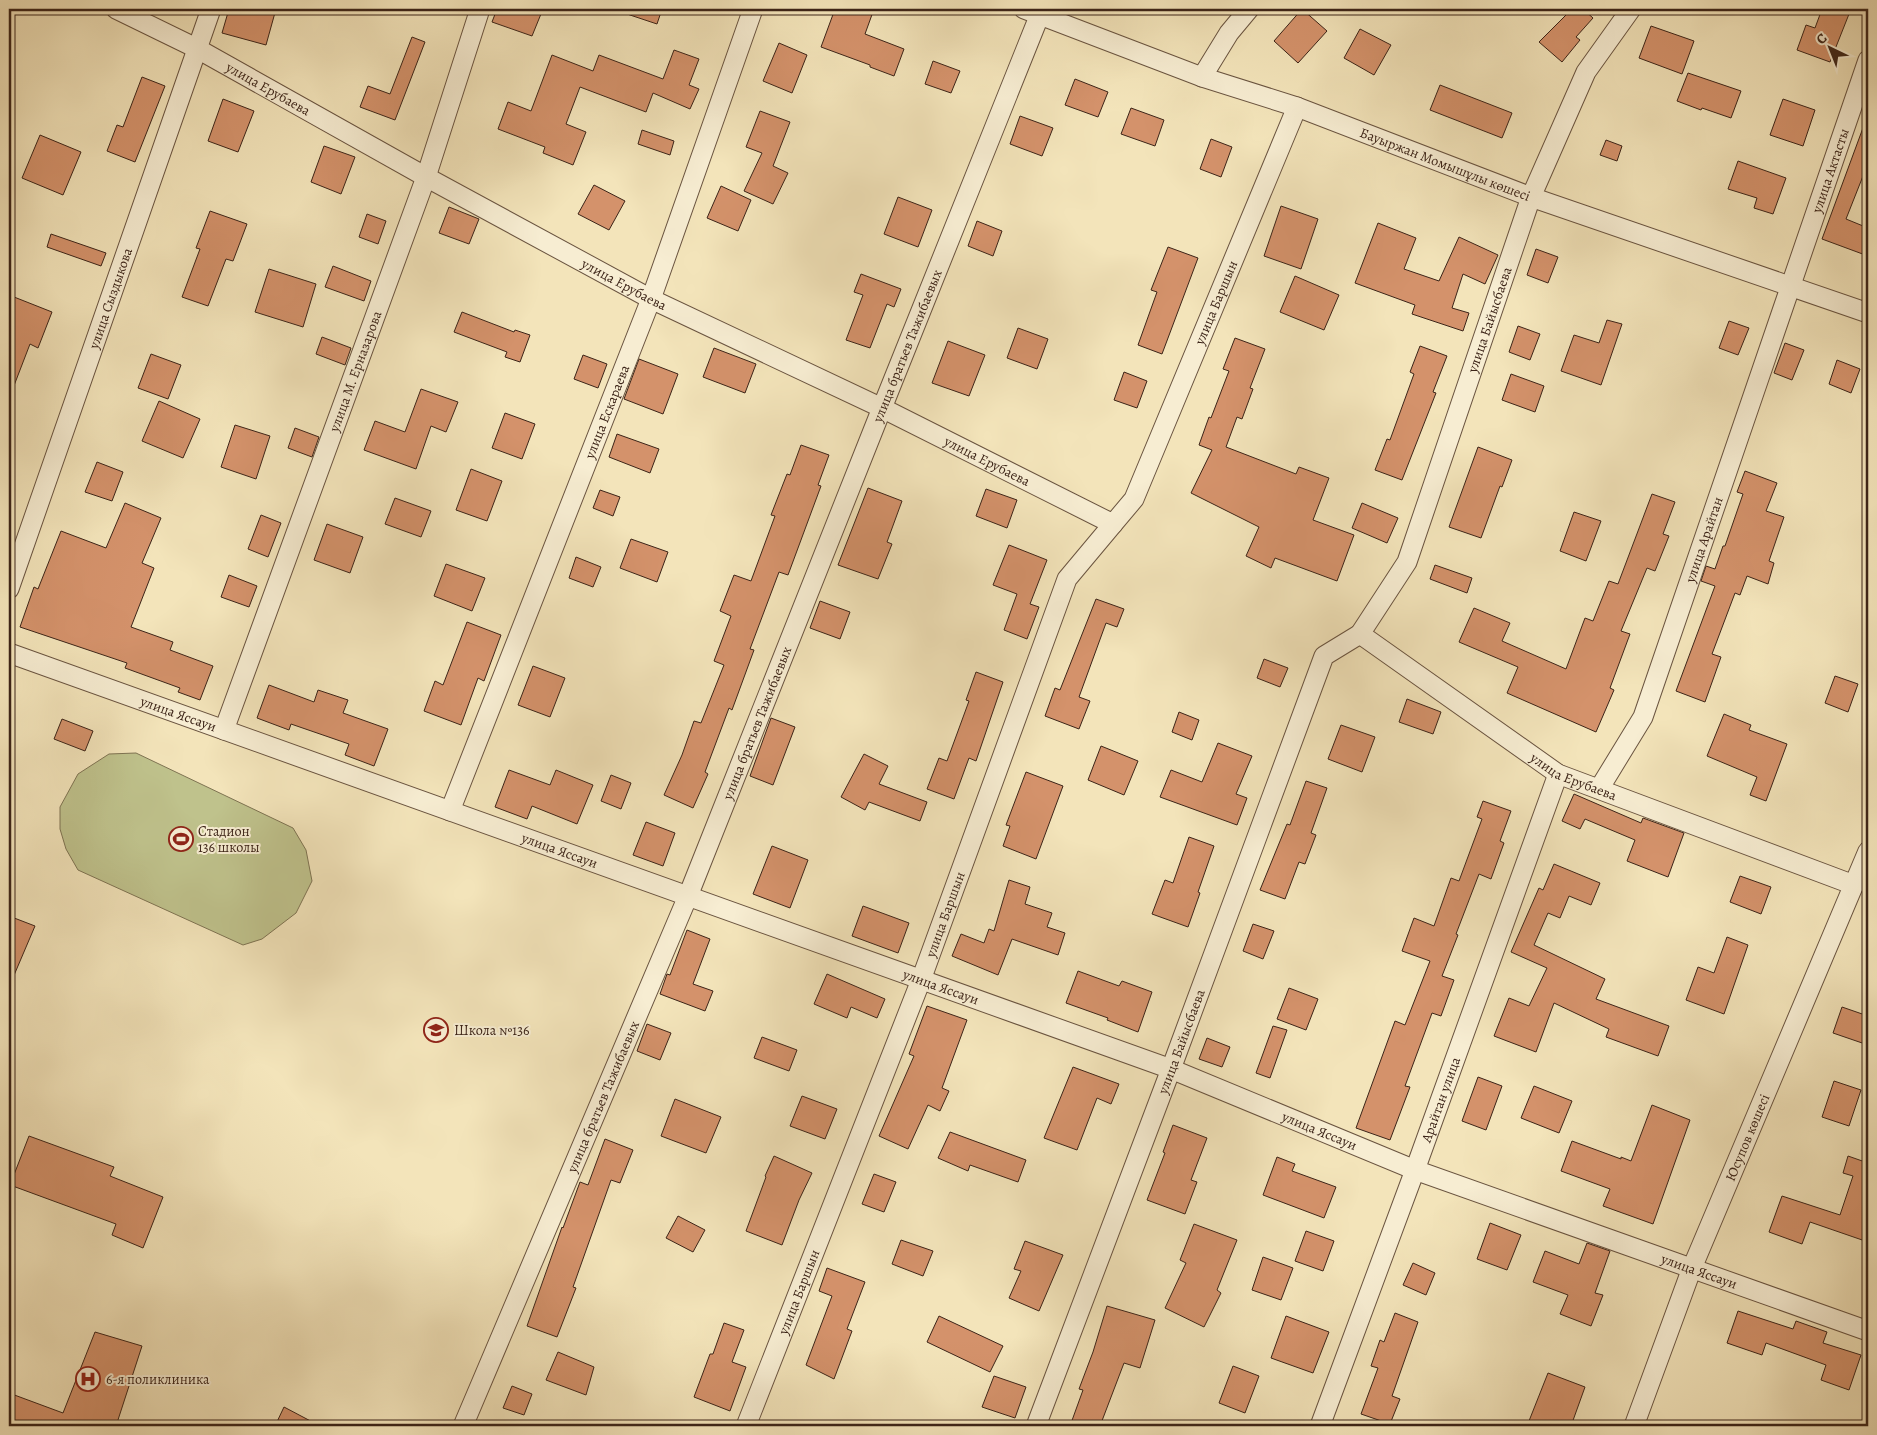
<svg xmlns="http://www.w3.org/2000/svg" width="1877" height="1435" font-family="Alegreya,serif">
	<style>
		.green { fill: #bfc28c; stroke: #7e7352 }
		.building { fill: #d4926b; stroke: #3c2418 }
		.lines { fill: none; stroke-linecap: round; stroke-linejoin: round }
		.minor-casing { stroke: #6a5440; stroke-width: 21 }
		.minor { stroke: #f7edd2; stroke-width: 19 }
		.labels { text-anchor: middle; stroke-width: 4; stroke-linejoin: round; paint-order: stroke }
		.street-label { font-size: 14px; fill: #3c2418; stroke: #f7edd2 }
		.poi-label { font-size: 14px; fill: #3c2418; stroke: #f7edd2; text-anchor: start }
	</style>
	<rect width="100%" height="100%" fill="#f3e4ba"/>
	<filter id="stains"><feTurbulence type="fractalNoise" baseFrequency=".004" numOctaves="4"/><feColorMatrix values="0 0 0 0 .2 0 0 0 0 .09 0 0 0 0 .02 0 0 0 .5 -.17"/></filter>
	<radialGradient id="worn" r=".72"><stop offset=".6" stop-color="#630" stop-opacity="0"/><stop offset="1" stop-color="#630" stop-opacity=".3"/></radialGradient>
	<path class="green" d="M136,753L293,828L306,850L312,881L296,913L262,939L243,945L78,870L66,849L60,829V807L78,774L109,754Z"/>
	<path class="building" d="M229,9H276L266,45L222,33Z
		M497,9H543L532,36L492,22Z
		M618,9H662L657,24L618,11Z
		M835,9H874L865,34L904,49L894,76L870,67V65L821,47Z
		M1302,9L1327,31L1298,63L1274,41Z
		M1572,9H1583L1593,18L1576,37L1580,40L1562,62L1539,42Z
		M1822,9H1851L1830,62L1797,50L1806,25L1815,28Z
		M1651,26L1694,41L1682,74L1639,58Z
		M1360,29L1391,45L1374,75L1344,58Z
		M412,37L425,42L395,120L360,107L368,86L390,94Z
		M779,43L807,55L792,93L763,81Z
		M674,50L699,59L689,85L699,89L690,109L653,93L646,112L580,87L566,124L586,132L573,165L543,153L545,147L498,129L508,102L531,111L552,55L593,71L599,55L663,79Z
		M933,61L960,71L951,93L925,84Z
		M1688,73L1741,91L1731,118L1702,108L1701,110L1677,101Z
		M142,77L165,86L135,162L107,151L117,125L123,127Z
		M1075,79L1108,92L1098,117L1065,105Z
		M1440,85L1512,113L1502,138L1430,110Z
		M223,99L254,111L238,152L208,141Z
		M1783,99L1815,110L1803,146L1770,135Z
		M1131,108L1164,120L1155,146L1121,134Z
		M760,111L790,122L773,166L788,173L773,204L744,191L762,153L746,147Z
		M1020,116L1053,128L1042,156L1010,144Z
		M1867,117H1868V178L1863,176L1846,219L1868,228V256L1822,239Z
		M642,130L674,141L670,155L638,144Z
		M40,135L81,152L63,195L22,178Z
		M1211,139L1232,147L1221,177L1200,169Z
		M1606,140L1622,146L1617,161L1600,155Z
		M324,146L355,157L341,194L311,182Z
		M1738,161L1786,178L1773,214L1754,208L1757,198L1728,189Z
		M594,185L625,201L609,230L578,214Z
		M721,186L751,200L738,231L707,218Z
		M898,197L932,210L918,247L884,234Z
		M1281,206L1318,219L1301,269L1264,256Z
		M449,207L479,219L469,244L439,233Z
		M210,211L247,224L233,261L226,259L208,306L182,297L200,249L196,248Z
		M367,214L386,221L378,244L359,237Z
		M977,221L1002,231L993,256L968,246Z
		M1378,223L1416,238L1404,269L1439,281L1459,237L1498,255L1485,284L1463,274L1452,308L1469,313L1463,331L1412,314L1415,305L1355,283Z
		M51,234L106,253L101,266L47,247Z
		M1168,247L1198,258L1162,354L1138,345L1157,292L1151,290Z
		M1536,249L1558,257L1548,283L1527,275Z
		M333,266L371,281L364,301L325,287Z
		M269,269L316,284L303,327L255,312Z
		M861,274L901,289L894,307L887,304L870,348L846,340L863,295L854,292Z
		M1295,276L1339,295L1324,330L1280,312Z
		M9,295L52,312L38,348L30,344L10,396H9Z
		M462,312L514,332L515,330L530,335L520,362L505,357L507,352L454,332Z
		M1607,320L1622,324L1601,385L1561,371L1574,335L1599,343Z
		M1729,321L1749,328L1738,355L1719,348Z
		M1518,326L1540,334L1530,360L1509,352Z
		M1018,328L1048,339L1037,369L1007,358Z
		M322,337L351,348L345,365L316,354Z
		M1235,338L1265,349L1250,388L1253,389L1242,419L1237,417L1226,447L1296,474L1299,467L1329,478L1313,520L1354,535L1337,581L1275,558L1271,568L1246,556L1259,527L1191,493L1212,450L1199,445L1209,417L1211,418L1229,371L1223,369Z
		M948,341L985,355L969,396L932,383Z
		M1785,343L1804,350L1792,380L1774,373Z
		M1420,346L1447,356L1433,392L1436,393L1402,480L1375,470L1387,439L1390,440L1414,374L1410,372Z
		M714,348L756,364L745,393L703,377Z
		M151,354L181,365L168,399L138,388Z
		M583,355L607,364L598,388L574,379Z
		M639,359L678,374L663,414L624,399Z
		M1837,360L1860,369L1851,393L1829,384Z
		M1124,372L1147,381L1137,408L1114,400Z
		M1511,374L1544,386L1535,412L1502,400Z
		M421,389L458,402L446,432L431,426L416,469L364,450L375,421L405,432Z
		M159,401L200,419L183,458L142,441Z
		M505,413L535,424L522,459L492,448Z
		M235,425L270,436L256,479L221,467Z
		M295,428L319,437L312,457L288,448Z
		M617,434L659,449L650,473L609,457Z
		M801,445L829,455L818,485L821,486L788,575L779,572L750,649L754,650L732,710L729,708L705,772L708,774L693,808L664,795L682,755L694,721L701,723L724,665L714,661L731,616L720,611L734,575L751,581L775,516L771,515L787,474L790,475Z
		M1478,447L1512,460L1502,487L1500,486L1481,538L1449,527Z
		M97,462L123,472L112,501L85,492Z
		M471,469L502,481L487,521L456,510Z
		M1745,471L1777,483L1766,511L1784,517L1769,561L1774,563L1768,584L1747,576L1740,595L1735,593L1712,654L1721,657L1705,702L1676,691L1715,586L1701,581L1706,566L1715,569L1723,546H1725L1743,494L1737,492Z
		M868,488L902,501L887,542L892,544L878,579L838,565Z
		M986,489L1017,500L1007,528L976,516Z
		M600,490L620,497L613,516L593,508Z
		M1652,494L1675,502L1663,534L1669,536L1655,571L1647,568L1621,631L1630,634L1610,688L1614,690L1596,732L1507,693L1518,667L1459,642L1474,608L1510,623L1502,641L1566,669L1585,618L1593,621L1609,581L1618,584Z
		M395,498L431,511L421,537L385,524Z
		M125,503L161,518L142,563L154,568L131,627L173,642L170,650L213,666L200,700L178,692L180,688L125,668L127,663L20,627L34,587L38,589L61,531L106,548Z
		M1362,503L1398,518L1387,543L1352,528Z
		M1574,512L1601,521L1586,561L1560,551Z
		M261,515L281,523L268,557L248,549Z
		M327,524L363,537L350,573L314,560Z
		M631,539L668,552L657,582L620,568Z
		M1009,545L1047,560L1030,604L1039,607L1027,639L1004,630L1017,594L993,585Z
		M576,557L601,567L593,587L569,578Z
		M446,564L485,578L472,611L434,596Z
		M1435,565L1472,578L1467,593L1430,579Z
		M229,575L257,586L249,607L221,597Z
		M1096,599L1124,609L1117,627L1106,623L1079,697L1090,701L1079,729L1045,716L1055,688L1060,690Z
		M820,601L850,612L840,639L810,628Z
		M467,622L501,635L484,681L478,678L461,725L424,711L435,681L443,685Z
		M1264,659L1288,668L1280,687L1257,678Z
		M533,666L565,678L550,717L518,705Z
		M976,672L1003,682L976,761L969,758L954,799L927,789L939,758L947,761L969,701L966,700Z
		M1835,676L1858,684L1848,712L1825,703Z
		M269,685L314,702L318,690L348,700L343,713L388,729L374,766L345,755L349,744L291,724L289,730L257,718Z
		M1407,699L1441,712L1433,734L1399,722Z
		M1179,712L1199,720L1192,740L1172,732Z
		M1724,714L1751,725L1749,730L1787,744L1766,801L1750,795L1757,777L1707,756Z
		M771,718L795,727L773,785L750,776Z
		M62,719L93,731L85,751L54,739Z
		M1341,725L1375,737L1362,772L1328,759Z
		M1218,743L1252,756L1236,794L1247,798L1237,825L1160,797L1171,770L1202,782Z
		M1101,746L1138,761L1124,795L1088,780Z
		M864,754L888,766L879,784L927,802L920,821L869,802L865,810L841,797Z
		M509,770L550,785L556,770L593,785L577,824L532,806L527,819L495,807Z
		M1026,772L1063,786L1036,859L1003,846L1010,826L1006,825Z
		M611,775L631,783L621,809L601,801Z
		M1306,781L1327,788L1311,833L1316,835L1305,864L1299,862L1285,899L1260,890L1287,824L1290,825Z
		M1574,794L1641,823L1643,818L1684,833L1668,877L1627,861L1635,840L1585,819L1580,829L1562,821Z
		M1483,801L1511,811L1500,841L1504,843L1491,879L1479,874L1456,934L1458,935L1442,976L1454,980L1441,1016L1432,1013L1405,1086L1410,1087L1390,1140L1356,1128L1395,1021L1405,1025L1430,961L1402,951L1414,918L1434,926L1451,878L1459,881L1482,819L1477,817Z
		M646,822L675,833L663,866L633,855Z
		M1189,837L1214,846L1198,892L1200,893L1188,927L1152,914L1165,880L1173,883Z
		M772,846L808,860L790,908L753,894Z
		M1554,864L1600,883L1591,905L1569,896L1560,918L1548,913L1534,945L1605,979L1596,999L1669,1026L1658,1056L1606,1037L1609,1029L1554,1003L1536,1052L1494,1036L1509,998L1529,1006L1547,968L1511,952L1539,888L1543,890Z
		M1740,876L1771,887L1761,914L1730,902Z
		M1009,880L1030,887L1025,904L1052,913L1047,927L1065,933L1058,955L1012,939L998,975L952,956L961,934L984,943L989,929L994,931Z
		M863,906L909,923L898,953L852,936Z
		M9,916L35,926L9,987Z
		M1253,924L1274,931L1263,959L1243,951Z
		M687,930L710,939L693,984L713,991L705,1011L660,994L667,974L670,975Z
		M1727,937L1748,945L1724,1014L1686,1000L1698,967L1714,973Z
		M1078,971L1119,986L1122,981L1152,992L1138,1032L1107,1020L1108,1018L1066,1003Z
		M827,974L885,999L877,1018L851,1007L847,1018L814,1004Z
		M1289,988L1318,999L1306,1030L1277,1019Z
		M927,1006L967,1020L942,1088L949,1091L940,1111L928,1105L908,1149L879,1136L914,1056L909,1054Z
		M1842,1007L1868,1016V1045L1833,1033Z
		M647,1024L671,1033L660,1060L637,1051Z
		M1273,1026L1287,1030L1270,1078L1256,1073Z
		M762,1037L797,1050L789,1071L754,1058Z
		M1207,1038L1230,1047L1222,1067L1199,1059Z
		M1073,1067L1119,1084L1111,1104L1097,1098L1077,1150L1044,1138Z
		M1478,1077L1502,1086L1486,1130L1462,1121Z
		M1834,1081L1861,1090L1849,1126L1822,1117Z
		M1534,1086L1572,1101L1559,1133L1521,1118Z
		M802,1096L837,1109L825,1139L790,1126Z
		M675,1099L721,1117L706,1153L661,1136Z
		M1652,1105L1690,1120L1653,1224L1603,1206L1610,1189L1561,1171L1572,1141L1621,1159V1157L1631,1161Z
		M1173,1125L1207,1138L1191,1180L1197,1182L1185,1214L1147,1200L1165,1153L1163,1152Z
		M950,1132L1026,1160L1018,1182L970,1165L968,1171L938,1158Z
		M29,1136L114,1167L110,1176L163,1197L143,1248L112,1235L116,1224L10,1185Z
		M605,1139L633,1150L620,1183L611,1180L573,1287L576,1288L557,1337L527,1326L562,1227L563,1228L580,1182L588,1185Z
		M774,1156L812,1173L799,1200L782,1245L746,1231L766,1177L765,1176Z
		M1848,1156L1868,1163V1242L1810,1222L1802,1244L1769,1232L1782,1196L1840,1215L1853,1176L1843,1173Z
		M1277,1157L1295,1164L1292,1171L1336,1187L1324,1218L1263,1195Z
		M874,1174L896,1182L884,1212L862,1204Z
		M678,1216L705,1230L693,1252L666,1238Z
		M1490,1223L1521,1235L1507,1270L1477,1259Z
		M1194,1224L1237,1240L1217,1290L1221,1293L1204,1327L1165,1308L1186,1263L1180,1260Z
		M1306,1231L1334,1241L1323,1271L1295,1261Z
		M901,1240L933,1251L923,1276L892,1264Z
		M1025,1241L1063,1255L1039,1311L1009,1298L1021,1271L1014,1269Z
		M1587,1243L1610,1251L1595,1293L1603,1295L1591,1326L1560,1314L1568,1295L1533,1282L1545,1251L1579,1264Z
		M1263,1257L1293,1268L1281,1300L1252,1290Z
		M1413,1263L1435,1273L1426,1295L1403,1285Z
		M827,1268L865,1282L847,1329L852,1331L834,1379L806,1365L832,1296L819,1291Z
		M1107,1306L1155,1320L1140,1368L1124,1363L1100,1426H1070L1083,1390L1079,1389L1093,1352Z
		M1738,1311L1793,1329L1796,1321L1827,1332L1823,1343L1861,1355L1849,1390L1821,1380L1826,1365L1766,1343L1762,1355L1727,1343Z
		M1395,1313L1418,1322L1392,1396L1400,1399L1390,1424L1361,1414L1378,1368L1371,1366L1380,1340L1384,1342Z
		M939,1316L1003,1346L990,1372L927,1342Z
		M1286,1316L1329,1332L1313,1373L1271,1358Z
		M724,1323L744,1330L732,1362L746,1367L730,1411L694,1397L710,1354H713Z
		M95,1332L142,1346L116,1426H9V1393L63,1413Z
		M558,1352L594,1367L586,1395L546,1380Z
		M1233,1366L1259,1376L1245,1413L1219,1403Z
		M1548,1373L1585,1387L1571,1426H1527Z
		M994,1376L1026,1387L1015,1418L982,1407Z
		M512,1386L532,1394L524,1415L503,1408Z
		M284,1407L320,1426H275Z"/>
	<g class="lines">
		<defs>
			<g id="minor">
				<path id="s1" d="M116,9L196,48L426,177L651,299L882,408L1113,524L1134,499L1297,107"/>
				<path id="s2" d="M1024,9L1202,77L1297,107L1531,197L1868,313"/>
				<path d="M1202,77L1229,33L1249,9"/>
				<path id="s3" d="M9,589L211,9"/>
				<path id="s4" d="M1360,634L1407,562L1531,197L1586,72L1631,9"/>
				<path id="s5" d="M9,653L1171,1069L1415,1170L1868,1331"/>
				<path id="s6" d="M224,730L426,177L480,9"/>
				<path id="s7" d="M1599,789L1643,717L1868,60"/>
				<path id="s8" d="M450,811L651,299L753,9"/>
				<path id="s9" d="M463,1426L688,896L882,408L1040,14"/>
				<path id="s10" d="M746,1426L921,980L1067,579L1113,524"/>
				<path id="s11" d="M1036,1426L1171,1069L1324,656L1360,634L1558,774L1854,885"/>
				<path id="s12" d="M1320,1426L1415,1170L1558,774"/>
				<path id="s13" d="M1634,1426L1692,1268L1868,851"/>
			</g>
		</defs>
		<use href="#minor" class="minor-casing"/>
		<use href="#minor" class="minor"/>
	</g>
	<defs>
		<symbol id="stadium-ring" viewBox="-11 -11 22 22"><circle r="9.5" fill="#f7edd2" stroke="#8f2418" stroke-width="1.5"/><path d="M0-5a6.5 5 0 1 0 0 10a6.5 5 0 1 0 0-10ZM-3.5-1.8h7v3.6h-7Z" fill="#8f2418"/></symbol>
		<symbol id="school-ring" viewBox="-11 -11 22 22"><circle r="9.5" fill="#f7edd2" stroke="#8f2418" stroke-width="1.5"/><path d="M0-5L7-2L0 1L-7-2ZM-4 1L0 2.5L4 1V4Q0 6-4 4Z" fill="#8f2418"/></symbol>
		<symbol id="hospital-ring" viewBox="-11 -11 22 22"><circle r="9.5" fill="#f7edd2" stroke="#8f2418" stroke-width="1.5"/><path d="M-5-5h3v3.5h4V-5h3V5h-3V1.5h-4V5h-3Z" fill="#8f2418"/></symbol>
	</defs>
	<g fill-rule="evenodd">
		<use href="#stadium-ring" x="167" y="825" width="28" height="28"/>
		<use href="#school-ring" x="422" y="1016" width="28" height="28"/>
		<use href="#hospital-ring" x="74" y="1365" width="28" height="28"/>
	</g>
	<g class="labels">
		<g class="street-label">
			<text dy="5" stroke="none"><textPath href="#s1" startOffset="172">улица Ерубаева</textPath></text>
			<text dy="5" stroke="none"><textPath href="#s2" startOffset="449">Бауыржан Момышұлы көшесі</textPath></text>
			<text dy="5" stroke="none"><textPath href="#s7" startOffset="662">улица Актасты</textPath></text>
			<text dy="5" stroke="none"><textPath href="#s1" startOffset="578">улица Ерубаева</textPath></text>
			<text dy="5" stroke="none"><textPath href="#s3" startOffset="308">улица Сыздыкова</textPath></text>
			<text dy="5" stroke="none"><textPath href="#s1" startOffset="1368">улица Баршын</textPath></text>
			<text dy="5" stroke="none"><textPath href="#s4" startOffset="342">улица Байысбаева</textPath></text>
			<text dy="5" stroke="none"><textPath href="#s9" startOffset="1168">улица братьев Тажибаевых</textPath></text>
			<text dy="5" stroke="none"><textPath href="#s6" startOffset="382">улица М. Ерназарова</textPath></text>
			<text dy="5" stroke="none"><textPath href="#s8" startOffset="429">улица Ескараева</textPath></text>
			<text dy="5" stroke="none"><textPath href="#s1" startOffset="982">улица Ерубаева</textPath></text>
			<text dy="5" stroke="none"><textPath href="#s7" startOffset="272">улица Арайтан</textPath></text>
			<text dy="5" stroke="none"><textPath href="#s5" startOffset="180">улица Яссауи</textPath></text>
			<text dy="5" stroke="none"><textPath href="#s9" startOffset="762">улица братьев Тажибаевых</textPath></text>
			<text dy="5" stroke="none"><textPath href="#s11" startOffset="1122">улица Ерубаева</textPath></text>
			<text dy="5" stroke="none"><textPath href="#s5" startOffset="585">улица Яссауи</textPath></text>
			<text dy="5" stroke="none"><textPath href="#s10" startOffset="549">улица Баршын</textPath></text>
			<text dy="5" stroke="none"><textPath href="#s5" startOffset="990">улица Яссауи</textPath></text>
			<text dy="5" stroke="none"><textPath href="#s11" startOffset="411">улица Байысбаева</textPath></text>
			<text dy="5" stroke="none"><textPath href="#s9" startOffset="358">улица братьев Тажибаевых</textPath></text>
			<text dy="5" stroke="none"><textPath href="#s12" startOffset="348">Арайтан улица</textPath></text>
			<text dy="5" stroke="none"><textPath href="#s5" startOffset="1395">улица Яссауи</textPath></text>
			<text dy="5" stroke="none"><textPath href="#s13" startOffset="310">Юсупов көшесі</textPath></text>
			<text dy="5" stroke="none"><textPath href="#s5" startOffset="1800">улица Яссауи</textPath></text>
			<text dy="5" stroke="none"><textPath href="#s10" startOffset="144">улица Баршын</textPath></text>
		</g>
		<g class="poi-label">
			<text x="198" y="836">Стадион<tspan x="198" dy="16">136 школы</tspan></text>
			<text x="454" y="1035">Школа №136</text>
			<text x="106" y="1384">6-я поликлиника</text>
		</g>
	</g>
	<rect width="1877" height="1435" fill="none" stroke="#f3e4ba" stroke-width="30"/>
	<rect x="10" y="10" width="1857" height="1415" fill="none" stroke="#3c2418" stroke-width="2.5"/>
	<rect x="15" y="15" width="1847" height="1405" fill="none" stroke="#3c2418"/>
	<g transform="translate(1830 48) rotate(317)" stroke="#f7edd2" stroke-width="4" paint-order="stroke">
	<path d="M0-4L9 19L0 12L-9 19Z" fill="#3c2418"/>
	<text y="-8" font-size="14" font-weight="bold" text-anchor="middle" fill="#3c2418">С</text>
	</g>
	<rect width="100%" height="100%" filter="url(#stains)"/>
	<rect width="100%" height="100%" fill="url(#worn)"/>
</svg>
